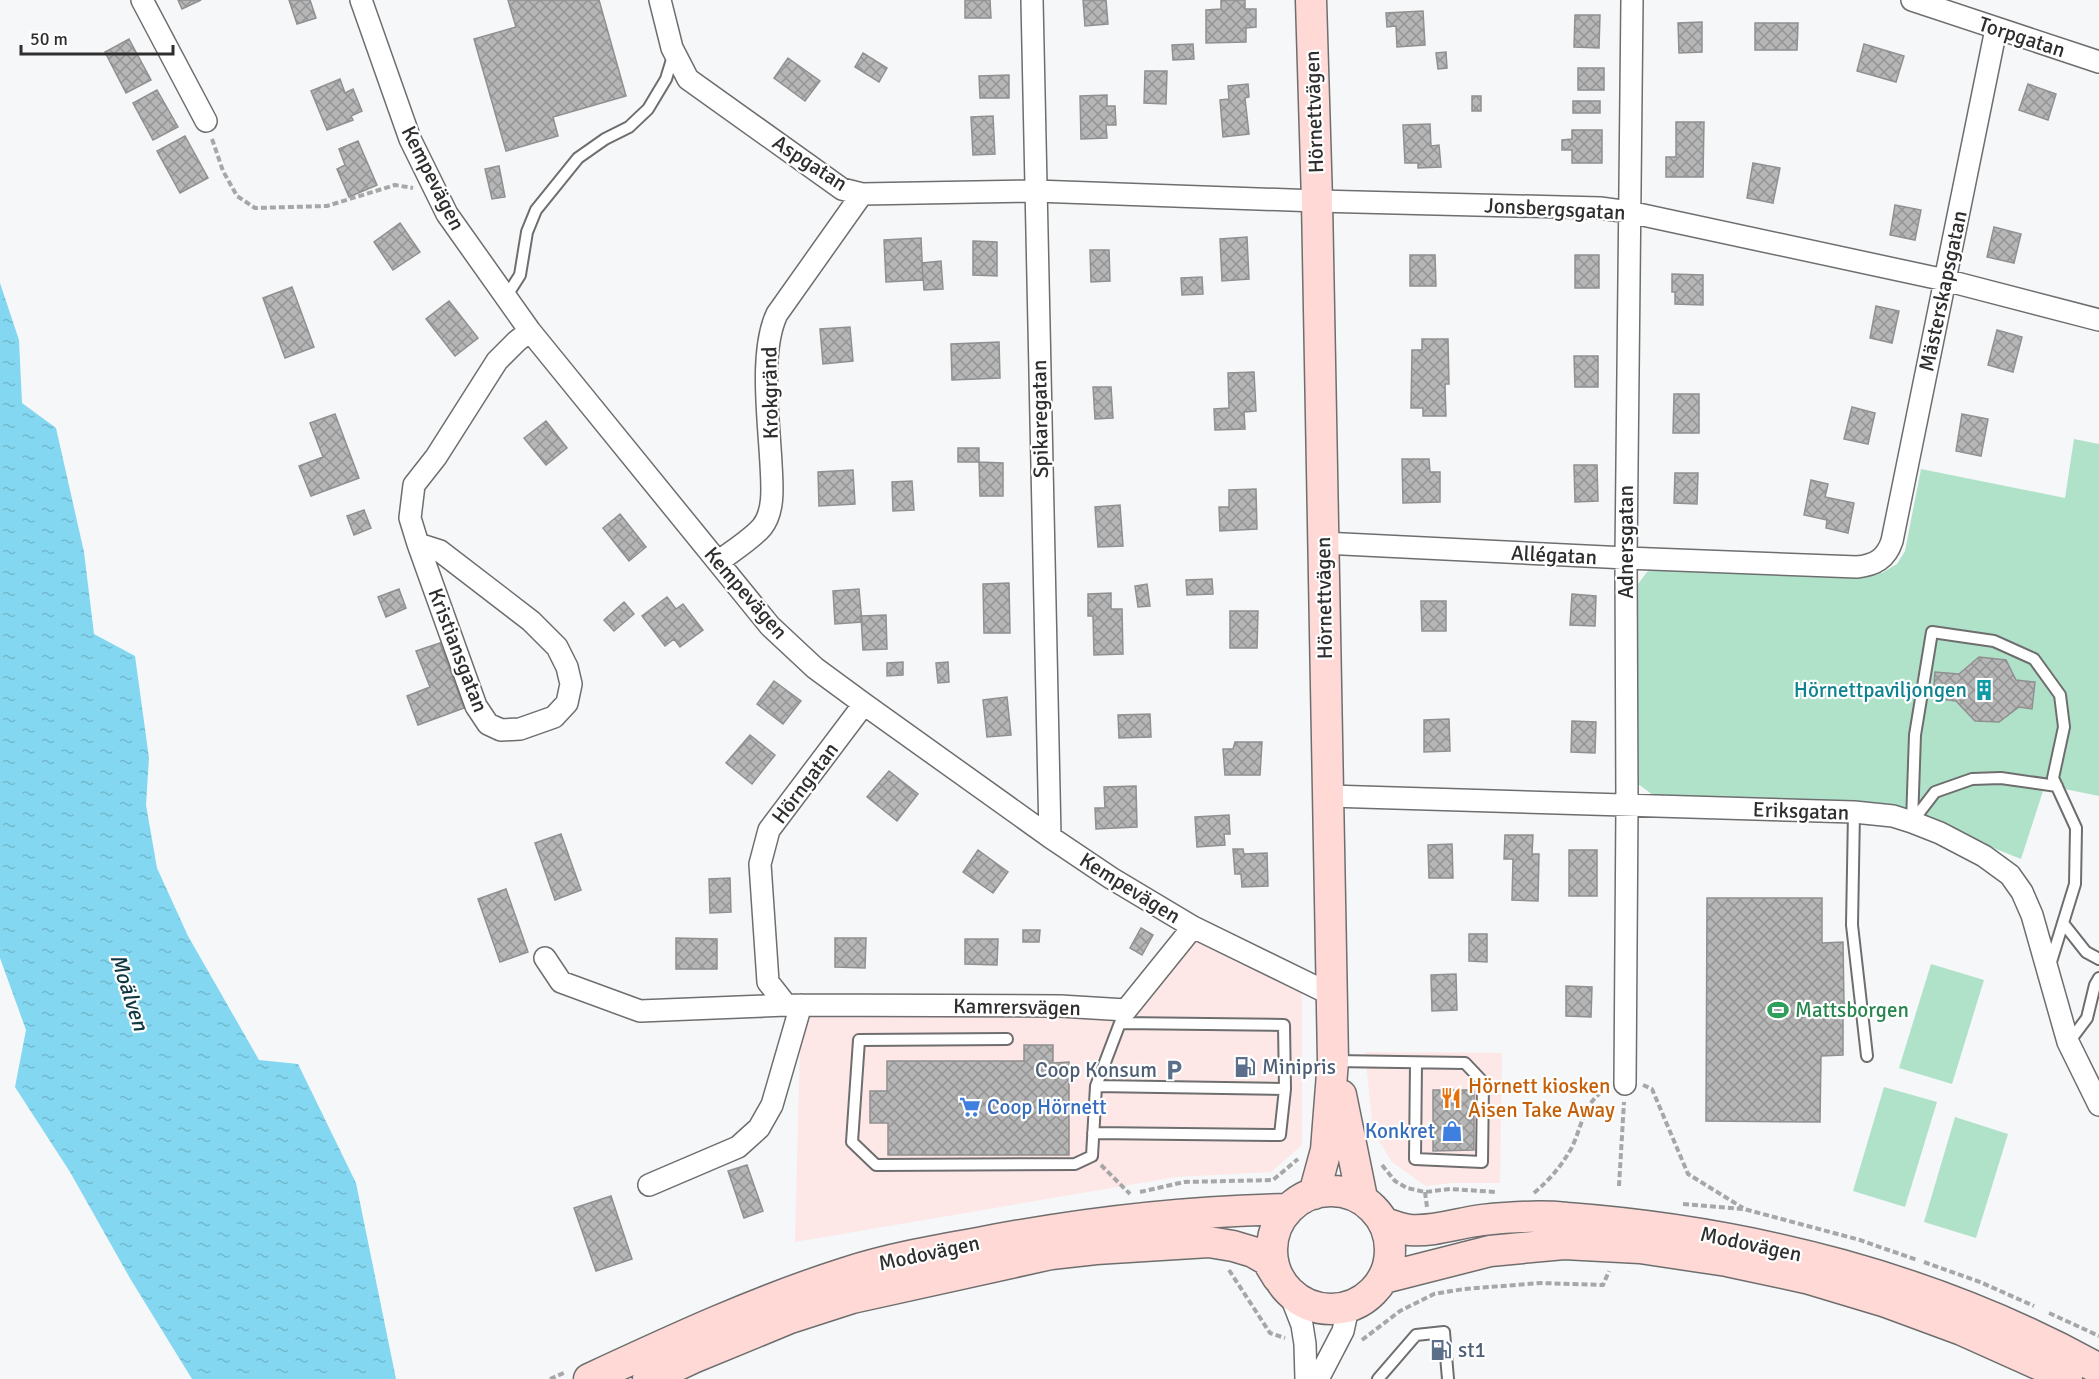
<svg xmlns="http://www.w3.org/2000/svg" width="2099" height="1379" font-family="Signika,sans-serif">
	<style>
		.commercial { fill: #fde7e7 }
		.green { fill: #b0e2ca }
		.water { fill: url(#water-ripples) }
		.building { fill: url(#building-cross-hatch); stroke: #909091; stroke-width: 1.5 }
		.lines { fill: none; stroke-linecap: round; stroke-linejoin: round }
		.lane-casing { stroke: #6e6e6f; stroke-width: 14 }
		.street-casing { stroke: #6e6e6f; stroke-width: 24 }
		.secondary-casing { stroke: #6e6e6f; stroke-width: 33 }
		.path { stroke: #a7a7a8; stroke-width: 4; stroke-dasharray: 6 3; stroke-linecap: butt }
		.lane { stroke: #fff; stroke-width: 10 }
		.street { stroke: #fff; stroke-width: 21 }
		.secondary { stroke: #fed9d5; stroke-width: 30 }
		.labels { text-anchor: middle; stroke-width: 4.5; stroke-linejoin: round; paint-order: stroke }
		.street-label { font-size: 21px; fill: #2e2e2e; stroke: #fff }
		.culture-label { font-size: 21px; fill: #0d838f; stroke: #fff; text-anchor: end }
		.leisure-label { font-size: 21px; fill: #27864d; stroke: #fff; text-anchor: start }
		.service-label { font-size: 21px; fill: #4e5e75; stroke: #fff; text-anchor: start }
		.food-label { font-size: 21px; fill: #c56008; stroke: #fff; text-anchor: start }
		.shop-label { font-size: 21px; fill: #366cbe; stroke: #fff; text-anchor: start }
		.water-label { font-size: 22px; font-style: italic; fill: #0e3741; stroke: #fff }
	</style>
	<defs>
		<pattern id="water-ripples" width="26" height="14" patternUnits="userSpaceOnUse" patternTransform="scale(1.5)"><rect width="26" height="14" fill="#83d7f0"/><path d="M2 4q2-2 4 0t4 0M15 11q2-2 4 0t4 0" fill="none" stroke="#71b9ce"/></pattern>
		<pattern id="building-cross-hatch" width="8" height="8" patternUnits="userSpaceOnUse" patternTransform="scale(1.5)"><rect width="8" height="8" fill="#b6b6b7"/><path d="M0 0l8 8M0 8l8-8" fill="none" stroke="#949495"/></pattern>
	</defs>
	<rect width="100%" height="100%" fill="#f6f7f8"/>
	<path class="commercial" d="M1193,927L1302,977V1145L1271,1172L1176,1177L795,1242L801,1005L1126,1010Z
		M1365,1052L1502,1053L1500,1183H1451L1426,1186L1392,1162L1373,1131Z"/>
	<path class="green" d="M2074,439L2099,444V796L2045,785L2021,859L1981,843L1865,808L1653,795L1638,784V584L1647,572L1657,567L1882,573L1897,564L1905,551L1921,469L2065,498Z
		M1931,964L1984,980L1952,1084L1899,1068Z
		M1884,1087L1937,1102L1905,1207L1853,1191Z
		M1955,1117L2008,1134L1976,1238L1924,1222Z"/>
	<path class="water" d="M0,283L19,340L22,403L56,428L84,552L94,634L135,656L149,758L146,805L157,868L188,936L259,1060L298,1064L356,1183L396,1379H192L131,1280L70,1172L15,1087L26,1030L0,958Z"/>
	<path class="building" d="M178,0H201L182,9Z
		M289,0H310L316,18L297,24Z
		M508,0H599L626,96L553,117L558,136L506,151L474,39L516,27Z
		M965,0H990L991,18H965Z
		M1083,0H1106L1108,24L1085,26Z
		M1221,0H1245V9H1256V27L1246,28V42L1206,43V10L1221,9Z
		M1423,11L1425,45L1397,47L1396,26L1387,27L1386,13Z
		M1575,15H1600L1599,48L1574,47Z
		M1702,22V52L1679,53L1678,23Z
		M1755,23H1798L1797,50H1755Z
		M129,39L151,80L126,93L105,52Z
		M1193,44L1194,59L1173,60L1172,45Z
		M1864,44L1904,56L1896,82L1857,71Z
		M1446,52L1447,68L1438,69L1436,53Z
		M863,53L887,68L879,82L855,67Z
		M788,58L820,81L805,101L774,78Z
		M1578,68H1604V90H1578Z
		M1145,71H1167L1166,104L1144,103Z
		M1009,75V98H980L979,76Z
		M340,79L345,93L353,89L362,111L351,116L353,120L327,130L311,91Z
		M1248,84L1249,97L1245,98L1249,134L1223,137L1220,100L1229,99L1228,86Z
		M2028,84L2056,94L2048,120L2019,110Z
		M157,90L178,127L153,140L133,103Z
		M1107,95V106H1115L1116,125H1106L1107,138L1081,139L1080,96Z
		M1472,96H1481V111H1472Z
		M1573,101H1600V113H1573Z
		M993,116L995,154L973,155L971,117Z
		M1676,122H1704L1703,177H1666V157H1676Z
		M1430,124L1431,146L1439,145L1441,167L1418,168V163H1405L1403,125Z
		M1572,130H1602V163H1572V150H1562V140L1572,139Z
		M185,136L208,178L180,193L157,151Z
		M358,141L377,185L349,197L337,169L345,165L339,149Z
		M1753,163L1780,168L1773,203L1747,198Z
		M499,166L505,197L492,199L485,169Z
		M1895,205L1921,210L1915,240L1890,235Z
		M400,223L420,252L393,270L374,242Z
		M1994,227L2021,234L2014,263L1987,257Z
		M1247,237L1249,279L1222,281L1220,239Z
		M921,238L923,280L886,282L884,240Z
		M973,241L997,242V276L973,275Z
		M1090,250H1109L1110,281L1091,282Z
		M1410,255H1435L1436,286H1410Z
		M1575,255H1599V288H1575Z
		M941,261L943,289L924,290L922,263Z
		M1672,274L1703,275V305L1675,304V292H1672Z
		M1202,277L1203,294L1182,295L1181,278Z
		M292,287L314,347L285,358L263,298Z
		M449,301L478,338L455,356L426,319Z
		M1876,306L1899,311L1892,343L1870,338Z
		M850,327L853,361L823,364L820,329Z
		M1997,330L2022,337L2013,372L1988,365Z
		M1422,339H1448L1449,384H1445L1446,416H1423V408H1411L1412,350H1422Z
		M999,342L1000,378L952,380L951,344Z
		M1574,356H1598V387H1575Z
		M1254,372L1256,411L1244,412L1245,429L1215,430L1214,409L1229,408L1228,373Z
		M1093,387H1111L1113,418L1095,419Z
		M1674,394H1699V433H1673Z
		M1852,407L1875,413L1868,444L1844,439Z
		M335,414L359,478L311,496L299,466L323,457L310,423Z
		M1962,414L1988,419L1981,456L1956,451Z
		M546,421L567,448L546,465L524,438Z
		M958,448H979V462H958Z
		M1402,459H1429L1430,472H1440V502L1403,503Z
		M979,462L1003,463V496H980Z
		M1574,465H1597L1598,501L1575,502Z
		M853,470L855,504L819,506L818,472Z
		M1675,473H1698L1697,504L1674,503Z
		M1811,480L1828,484L1825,497L1854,503L1848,533L1826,528L1827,520L1804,515Z
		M912,481L914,510L893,511L892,482Z
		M1256,489L1257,529L1220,531L1219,507H1229V490Z
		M1120,505L1123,546L1098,547L1095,507Z
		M364,510L371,528L354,535L347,516Z
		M620,514L646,547L629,561L603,528Z
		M1212,579L1213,594L1187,595L1186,580Z
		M1009,583L1010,633H984L983,584Z
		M1147,584L1150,606L1138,607L1135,586Z
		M399,589L406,608L386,617L378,597Z
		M859,589L862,622L835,624L833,591Z
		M1111,593V609H1122L1123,654L1094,655L1093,616H1088V594Z
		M1572,594L1596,596L1595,626L1570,625Z
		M667,597L676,609L683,604L703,630L680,647L674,639L665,646L642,616Z
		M1421,601H1446V631H1422Z
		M624,602L634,614L614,631L604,620Z
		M1230,611H1258L1257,648H1230Z
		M886,615L887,649L863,650L861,616Z
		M440,643L464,708L418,725L407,696L430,687L416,651Z
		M1979,657L2006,660L2016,680L2035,682L2032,709L2019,707L1999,722L1975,721L1956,701L1933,698L1935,672L1959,674Z
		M903,662V675L887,676V663Z
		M948,662L949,682L938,683L936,663Z
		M774,681L801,701L783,724L757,704Z
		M1007,697L1011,735L987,737L983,700Z
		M1150,714L1151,737L1119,738L1118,715Z
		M1449,719L1450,751L1424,752V720Z
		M1572,721L1596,722L1595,753L1571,752Z
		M750,735L775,755L752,784L726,763Z
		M1235,742H1262L1260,775H1225L1223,749H1233Z
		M889,771L918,794L897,821L867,797Z
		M1136,786L1137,827L1096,829L1095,808H1105L1104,787Z
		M1229,815L1230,834H1224L1225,845L1197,847L1195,817Z
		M561,834L581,890L555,900L535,843Z
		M1505,835H1533L1532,854H1539L1538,901L1512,900L1513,859H1504Z
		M1452,844L1453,878H1429L1428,845Z
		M1233,849H1243L1244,854L1267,853L1268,886L1242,887L1241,874H1235Z
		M978,850L1008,872L993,893L963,872Z
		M1569,850H1597V896H1569Z
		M730,878L731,912L710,913L709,879Z
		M506,889L528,952L500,962L478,899Z
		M1707,898H1822V943L1843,942L1844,1004L1849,1005V1015L1843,1016V1055L1821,1056L1820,1122L1706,1121Z
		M1141,928L1153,935L1142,955L1130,948Z
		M1023,930H1040L1039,942H1023Z
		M1469,934H1487V962L1469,961Z
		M676,938L717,939V969H676Z
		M835,938H866L865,968L835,967Z
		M965,939H998L997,965L965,964Z
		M1456,974L1457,1010L1432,1011L1431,975Z
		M1566,986L1592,987L1591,1017L1566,1016Z
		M1024,1045H1053V1063L1069,1062V1155H888V1123H870V1091H887V1061H1024Z
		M1433,1090H1474V1150L1433,1151Z
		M747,1165L763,1211L744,1218L728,1171Z
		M611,1196L632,1259L596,1271L574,1208Z"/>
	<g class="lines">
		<defs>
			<path id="lane" d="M506,297L520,275L527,232L536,210L578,158L605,139L629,127L648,109L666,79L674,53
				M1854,812L1852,925L1867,1056
				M2063,923L2086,952L2099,959
				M2050,965L2075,884L2076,828L2053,778L2064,727L2060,695L2034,659L1994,641L1932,632L1915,735L1912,822L1935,792L1972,779L2001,778L2057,786
				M1007,1039L859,1040L852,1142L876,1165L1075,1164L1092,1156L1096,1086L1120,1023
				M2069,1042L2087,1018L2095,985L2099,978
				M1334,1061L1465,1063L1483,1082L1482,1162L1415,1159L1416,1063
				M1096,1086L1285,1089L1284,1025L1120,1023L1122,1018
				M1093,1133L1280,1135L1285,1089
				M1378,1379L1416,1335L1444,1332L1448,1379"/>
			<path id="street" d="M142,0L206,121
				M361,0L410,139L447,214L530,331L770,626L815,668L864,704L1050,837L1111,878L1193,927L1332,995
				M660,0L672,48L688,79L842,189L862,194L1035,191L1317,201L1600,208L1629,212L1945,280L2099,320
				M1032,0L1050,837
				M1912,0L2099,62
				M1323,543L1626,558L1857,567C1875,565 1886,559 1892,541L1996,29
				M418,544L440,551L531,621L557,647L567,667L571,684L567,703L554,717L520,729L501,730L488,724L476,706L418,544L410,518L414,485L436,457L497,361L517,341L530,331
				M718,562C731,552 752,539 762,527C775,511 772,484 771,464C769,422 759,351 777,314L862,194
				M1329,796L1854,812L1893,816L1912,822L1940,833L1984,856L2010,875L2022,892L2032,915L2068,1042L2099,1105
				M545,958L561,982L640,1011L786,1005L1060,1006L1126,1010L1193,927
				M786,1005L768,982L760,864L769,830L864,704
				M1625,1084L1627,805L1626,558L1632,0
				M649,1185L738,1147L759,1128L772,1105L801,1005
				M1290,1294L1302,1325L1305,1344L1306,1379
				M1318,1379L1343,1331L1348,1308"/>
			<path id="secondary" d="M1311,0L1317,201L1333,1061L1326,1150L1314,1194
				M1341,1095L1362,1198
				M1272 1250a59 59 0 1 1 118 0a59 59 0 1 1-118 0Z
				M1384,1223C1392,1225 1401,1229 1410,1230C1434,1232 1458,1223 1482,1220C1510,1217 1539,1215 1567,1218C1752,1232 1937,1279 2099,1369
				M1384,1278L1490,1251L1564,1244L1640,1248L1727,1261L1806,1278L1886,1302L1962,1330L2049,1369L2067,1379
				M589,1379C673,1340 757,1301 845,1273C888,1259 933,1251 978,1243C1080,1223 1184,1211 1288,1209
				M648,1379L693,1358L790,1318L852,1298L1051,1254L1096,1249L1209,1242L1233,1246L1253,1252L1267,1260L1278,1278"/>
		</defs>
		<use href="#lane" class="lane-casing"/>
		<use href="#street" class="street-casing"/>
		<use href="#secondary" class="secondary-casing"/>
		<path class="path" d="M212,139L223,171L237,196L255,208L327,206L395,185L413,188
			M1643,1085L1652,1089L1688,1174L1743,1208
			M1101,1165L1130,1194
			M1382,1165L1395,1181L1407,1188L1425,1192L1450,1189L1496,1192
			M1619,1186L1624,1102
			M1140,1192L1184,1182L1273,1180L1298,1159
			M1425,1192L1427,1207
			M1534,1193C1550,1179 1560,1168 1571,1149C1582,1128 1583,1101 1607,1089
			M1683,1204L1744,1209L1860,1240L1917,1260
			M1924,1262L1980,1282L2034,1306
			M1229,1270L1270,1333L1285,1338
			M2049,1313L2099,1336
			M1362,1340L1400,1311L1434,1294L1464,1289L1541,1283L1603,1285L1609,1271
			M550,1379L566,1372"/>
		<use href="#lane" class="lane"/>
		<use href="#street" class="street"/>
		<use href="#secondary" class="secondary"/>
	</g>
	<defs>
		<symbol id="building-bare" viewBox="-9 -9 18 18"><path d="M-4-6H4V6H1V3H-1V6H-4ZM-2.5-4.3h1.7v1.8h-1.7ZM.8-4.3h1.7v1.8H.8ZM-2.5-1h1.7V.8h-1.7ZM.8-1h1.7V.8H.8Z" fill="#0f9aa8" stroke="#fff" stroke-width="2.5" paint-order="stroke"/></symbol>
		<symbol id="stadium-bare" viewBox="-9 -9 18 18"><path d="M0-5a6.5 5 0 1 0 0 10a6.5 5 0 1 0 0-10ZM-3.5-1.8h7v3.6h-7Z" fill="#2e9e5b" stroke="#fff" stroke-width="2.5" paint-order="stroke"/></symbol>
		<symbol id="fuel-bare" viewBox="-9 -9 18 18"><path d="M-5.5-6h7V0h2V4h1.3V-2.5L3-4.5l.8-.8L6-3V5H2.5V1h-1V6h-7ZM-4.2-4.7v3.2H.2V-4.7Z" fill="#5c6f8a" stroke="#fff" stroke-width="2.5" paint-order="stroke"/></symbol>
		<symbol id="parking-bare" viewBox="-9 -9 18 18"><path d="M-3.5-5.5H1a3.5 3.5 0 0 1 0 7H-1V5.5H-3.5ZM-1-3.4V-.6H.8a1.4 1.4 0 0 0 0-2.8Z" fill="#5c6f8a" stroke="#fff" stroke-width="2.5" paint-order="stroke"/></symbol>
		<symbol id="restaurant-bare" viewBox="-9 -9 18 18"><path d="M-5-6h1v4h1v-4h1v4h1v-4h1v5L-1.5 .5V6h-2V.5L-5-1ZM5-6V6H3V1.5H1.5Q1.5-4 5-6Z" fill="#e8710a" stroke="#fff" stroke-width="2.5" paint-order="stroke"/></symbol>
		<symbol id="supermarket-bare" viewBox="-9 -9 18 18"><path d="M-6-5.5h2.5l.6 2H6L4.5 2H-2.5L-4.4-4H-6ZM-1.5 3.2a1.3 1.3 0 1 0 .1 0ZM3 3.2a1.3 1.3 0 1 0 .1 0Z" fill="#3f7fe0" stroke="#fff" stroke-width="2.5" paint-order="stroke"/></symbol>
		<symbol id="shop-bare" viewBox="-9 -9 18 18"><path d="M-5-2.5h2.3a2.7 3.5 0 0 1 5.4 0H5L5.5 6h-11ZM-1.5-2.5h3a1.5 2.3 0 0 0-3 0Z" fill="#3f7fe0" stroke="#fff" stroke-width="2.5" paint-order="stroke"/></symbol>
	</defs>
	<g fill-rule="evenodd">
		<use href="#building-bare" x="1969" y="675" width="30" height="30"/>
		<use href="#stadium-bare" x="1763" y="995" width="30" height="30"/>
		<use href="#fuel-bare" x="1230" y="1052" width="30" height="30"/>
		<use href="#parking-bare" x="1159" y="1055" width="30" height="30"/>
		<use href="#restaurant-bare" x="1436" y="1083" width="30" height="30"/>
		<use href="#supermarket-bare" x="955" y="1092" width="30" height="30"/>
		<use href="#shop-bare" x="1437" y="1116" width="30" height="30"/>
		<use href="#fuel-bare" x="1426" y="1335" width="30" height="30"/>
	</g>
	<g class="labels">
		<g class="street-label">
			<text transform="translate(2022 37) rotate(18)" y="7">Torpgatan</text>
			<text transform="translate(1314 112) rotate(-92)" y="7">Hörnettvägen</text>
			<text transform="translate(810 163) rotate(33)" y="7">Aspgatan</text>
			<text transform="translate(433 178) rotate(63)" y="7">Kempevägen</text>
			<text transform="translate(1555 209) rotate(3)" y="7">Jonsbergsgatan</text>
			<text transform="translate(1943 291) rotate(-78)" y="7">Mästerskapsgatan</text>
			<text transform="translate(770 393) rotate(-91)" y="7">Krokgränd</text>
			<text transform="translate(1040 419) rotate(-91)" y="7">Spikaregatan</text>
			<text transform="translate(1626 542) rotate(-90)" y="7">Adnersgatan</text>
			<text transform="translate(1554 555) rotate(3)" y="7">Allégatan</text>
			<text transform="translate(746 593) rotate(49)" y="7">Kempevägen</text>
			<text transform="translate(1324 598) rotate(-91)" y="7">Hörnettvägen</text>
			<text transform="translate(458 650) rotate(69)" y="7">Kristiansgatan</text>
			<text transform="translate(805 783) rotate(-53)" y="7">Hörngatan</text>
			<text transform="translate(1801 811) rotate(2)" y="7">Eriksgatan</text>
			<text transform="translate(1130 888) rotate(32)" y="7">Kempevägen</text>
			<text transform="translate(1017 1007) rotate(1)" y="7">Kamrersvägen</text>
			<text transform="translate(1751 1244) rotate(12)" y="7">Modovägen</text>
			<text transform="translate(929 1253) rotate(-12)" y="7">Modovägen</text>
		</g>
		<g class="culture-label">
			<text x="1967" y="697">Hörnettpaviljongen</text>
		</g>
		<g class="leisure-label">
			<text x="1795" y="1017">Mattsborgen</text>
		</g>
		<g class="service-label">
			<text x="1262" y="1074">Minipris</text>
			<text x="1157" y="1077" text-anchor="end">Coop Konsum</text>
			<text x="1458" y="1357">st1</text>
		</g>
		<g class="food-label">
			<text x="1468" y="1093">Hörnett kiosken<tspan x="1468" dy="24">Aisen Take Away</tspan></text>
		</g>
		<g class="shop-label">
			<text x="987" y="1114">Coop Hörnett</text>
			<text x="1435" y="1138" text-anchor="end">Konkret</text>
		</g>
		<g class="water-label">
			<text transform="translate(130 992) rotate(72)" y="8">Moälven</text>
		</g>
	</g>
	<path d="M21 45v9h152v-9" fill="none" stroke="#2e2e2e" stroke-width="3"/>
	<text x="30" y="45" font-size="18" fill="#2e2e2e" stroke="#ffffff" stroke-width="4.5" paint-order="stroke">50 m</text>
</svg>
